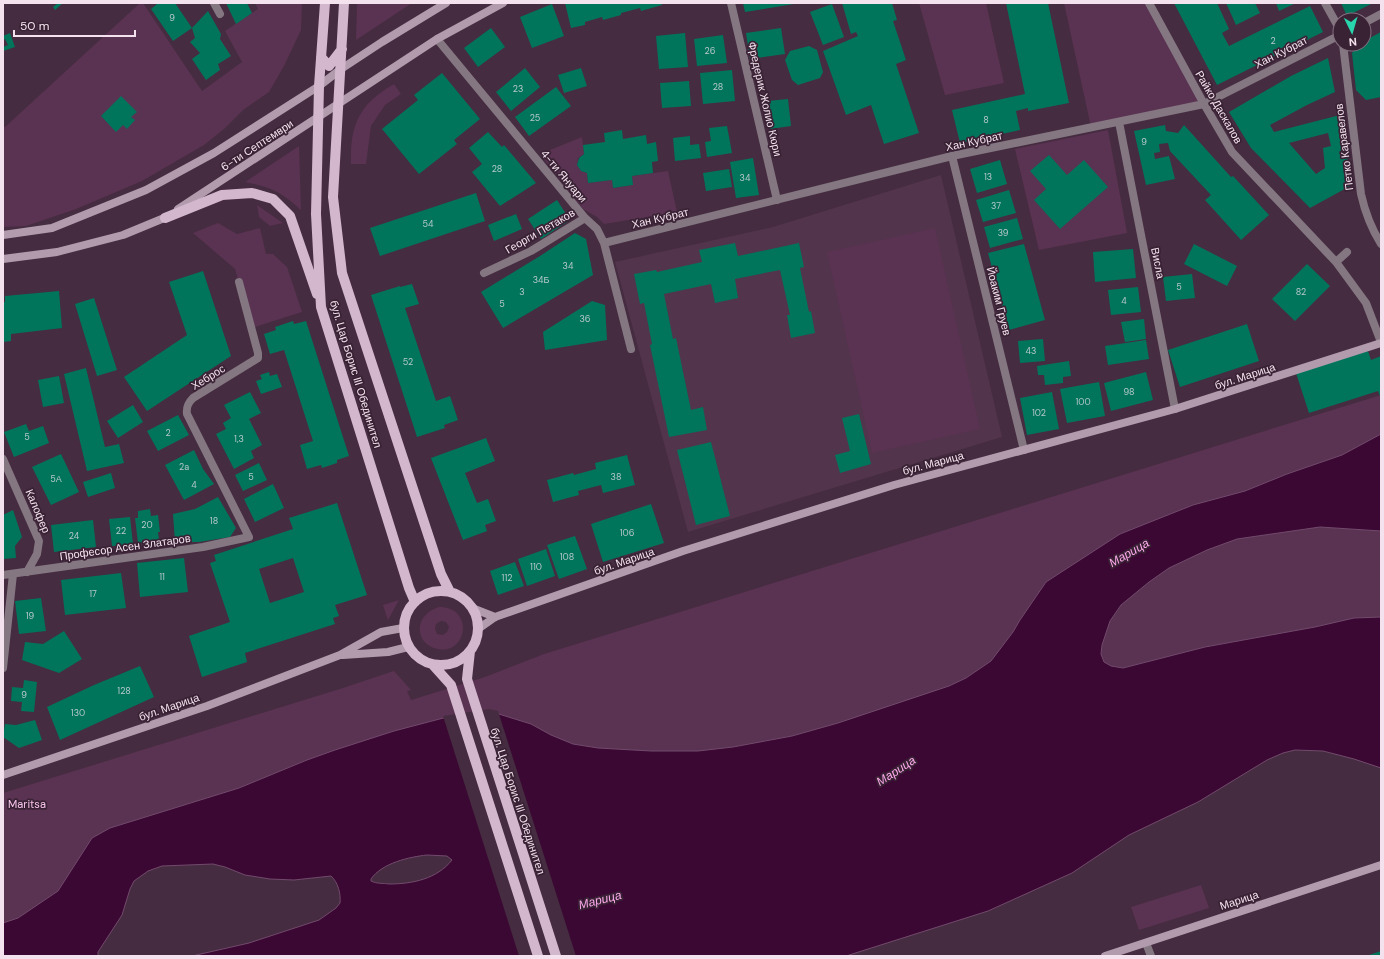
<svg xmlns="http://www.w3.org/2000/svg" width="1384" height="959" font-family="'DM Sans',sans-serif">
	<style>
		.built { fill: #52344c }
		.green { fill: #5a3252; fill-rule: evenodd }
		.water { fill: #3b0834; stroke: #724a6c; fill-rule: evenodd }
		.pier { fill: #452c40 }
		.building { fill: #00755c; fill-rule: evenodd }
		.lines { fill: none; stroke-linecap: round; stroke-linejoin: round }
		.street { stroke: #847781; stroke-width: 8 }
		.secondary { stroke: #b19bac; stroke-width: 8 }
		.primary { stroke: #d3b7cc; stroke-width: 10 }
		.labels { text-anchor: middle; stroke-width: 3.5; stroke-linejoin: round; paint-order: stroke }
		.number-label { font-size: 9px; fill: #b7c8ca }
		.street-label { font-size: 11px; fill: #f4e3ef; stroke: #3a2235 }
		.park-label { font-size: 11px; fill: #f5c3ea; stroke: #3a2235 }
		.water-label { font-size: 12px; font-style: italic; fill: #fca9eb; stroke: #3a2235 }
	</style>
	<rect width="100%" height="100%" fill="#452c40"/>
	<path class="built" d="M941,175L1002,437L688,532L615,262L773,227Z"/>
	<path class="green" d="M140,3H143L202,91L242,62L225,31L258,9L255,3H302L301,30L284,66L269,92L243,110L224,129L204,145L142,181L76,209L26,226L3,227V125L5,127Z
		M357,3H412L356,40Z
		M919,3H986L1004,83L945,95Z
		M1064,3H1149L1204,104L1091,127Z
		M394,84L401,94L385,105L371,126L366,164H351C350,125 359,104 394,84Z
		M1108,130L1127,233L1039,250L1015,149Z
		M582,137L584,154L578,158L577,165L581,171L587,173L588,183L612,180L613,188L633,185L632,176L668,171L677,212L604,224L597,217L583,209L540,154Z
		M299,146L301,210C280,191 272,188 245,182Z
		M257,205L283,223L270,226L259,217Z
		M218,223L237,234L260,228L266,254H273L287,267L302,312L252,328L235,269L193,233Z
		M935,228L980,429L872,453L827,252Z
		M1381,395V434L1342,455L1287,474L1245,491L1193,505L1120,534L1046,582L1020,620L1013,632L991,661L966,678L949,686L838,723L792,736L733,747L698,751H651L598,748L573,744L551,735L531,724L489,711L335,750L307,760L239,788L110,828L58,891L18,918L3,923V793L343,688L394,671L411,690L407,691L411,700L485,677L544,654Z
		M1320,527L1381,531V617L1354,618L1315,627L1205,647L1123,668L1111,666L1104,662L1101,654L1102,645L1110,621L1121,605L1149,582L1169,568L1207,550L1237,539Z
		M399,600L388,620L383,605Z
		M439,607C475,607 467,655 438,649C432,648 427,645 423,640C414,625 425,611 439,607ZM441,621L446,622L449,627L447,632L443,635L437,634L435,629L436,624Z
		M1201,885L1209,908L1139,930L1131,907Z"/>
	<path class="water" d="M1381,434V531L1320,527L1237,539L1207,550L1169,568L1149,582L1121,605L1110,621L1102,645L1101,654L1104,662L1111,666L1123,668L1205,647L1315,627L1354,618L1381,617V768L1354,759L1323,751L1295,750L1283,753L1267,760L1198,802L1129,835L1072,873L988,911L846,956H192L249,943L319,920L336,908L340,903C341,894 338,882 331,876L294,880L270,879L245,875L225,867L213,864L162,866L148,871L134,881L130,889L122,915L98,952V956H3V923L18,918L58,891L92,838L110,828L239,788L307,760L335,750L394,731L451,716L489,711L531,724L551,735L573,744L598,748L651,751H698L733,747L792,736L838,723L949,686L966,678L991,661L1013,632L1020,620L1046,582L1120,534L1193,505L1245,491L1287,474L1342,455ZM427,855L447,856L452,860C437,879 412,884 389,884C383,883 377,884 371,881V879C382,863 409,857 427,855Z"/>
	<path class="pier" d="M489,709L498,711L576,956H519L443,716Z"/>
	<path class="building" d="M58,3H63L55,10L53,7Z
		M156,3H175L192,28L173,41L151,9L157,4Z
		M226,3H247L252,13L236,24Z
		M565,3H661L662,5L641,11L640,8L621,13V15L603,20L602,17L585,22V25L571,28Z
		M743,3H794V4L745,12Z
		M842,3H892L897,20L893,21L906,60L896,64L919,133L884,144L871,105L846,115L823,51L858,36L856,32L851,34Z
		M1006,3H1048L1069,103L1028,111V108L1016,111L1020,130L960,143L952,110L1025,94Z
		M1174,3H1217L1229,29L1222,33L1229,46L1310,6L1323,32L1217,85Z
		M1226,3H1255L1260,13L1236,25Z
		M1276,3H1296L1279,11Z
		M1341,3H1373L1347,16Z
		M552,4L564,36L532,48L520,17Z
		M832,4L844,37L823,45L810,12Z
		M208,11L221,34L220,39L231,56L218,64L220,70L206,80L192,59L200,53L190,42L195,38L192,28Z
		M491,28L505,47L478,67L464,48Z
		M781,28L785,54L750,59L746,33Z
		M1381,32V97L1366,100L1356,90L1352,53L1357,46L1360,44H1364V41L1366,40Z
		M10,33L15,47L3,51V47L8,45L5,39L3,40V36Z
		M685,33L688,67L659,69L656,36Z
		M723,35L727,63L697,66L694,39Z
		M809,46L817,50L823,72L820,78L798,85L792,80L785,60L790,51Z
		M1328,58L1335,92L1307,105L1270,125L1274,132L1340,115L1352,185L1310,208L1251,148L1229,112L1291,76ZM1328,133L1331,146L1323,148L1325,168L1316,174L1289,143Z
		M525,68L540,87L511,111L496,92Z
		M581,68L587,86L564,93L558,75Z
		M732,70L735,101L703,104L700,73Z
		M442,73L480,119L454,140L457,144L419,174L382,129L418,100L414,95Z
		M689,81L691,106L662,108L660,83Z
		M556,87L571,106L529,136L515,117Z
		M121,96L137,112L131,117L135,120L127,129L123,125L116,132L101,116Z
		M788,99L791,126L770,129L767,101Z
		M1165,125L1166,131L1178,133L1184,125L1231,177L1233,176L1269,215L1241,240L1205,200L1211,195L1170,151L1168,143L1159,144L1160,152L1154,153L1155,159L1169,156L1175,179L1146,185L1134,131Z
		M727,126L732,153L707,157L705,142L711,141L709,128Z
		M622,130L623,139L646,135L647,144L656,142L658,161L652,162L653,173L632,176L633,185L613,188L612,180L588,183L587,173L581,171L577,165L579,158L584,154L583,145L605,142L604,133Z
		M488,132L502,147L504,145L536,183L500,206L472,172L482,164L469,148Z
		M690,136V145L699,144L701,158L675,161L673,138Z
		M1049,155L1067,175L1084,160L1108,187L1060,229L1034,200L1046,189L1030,171Z
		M753,158L759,195L736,198L730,162Z
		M1000,160L1007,184L977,193L970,169Z
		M729,169L732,187L706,191L703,173Z
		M1009,190L1016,213L983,222L976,200Z
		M476,193L485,221L380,256L370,228Z
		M557,200L570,220L541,239L528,219Z
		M516,214L522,229L494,241L488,225Z
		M1017,218L1023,239L990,248L984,227Z
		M575,233L586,239L593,275L503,328L481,292L540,256Z
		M735,243L738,256L799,243L804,267L800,268L809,312L811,311L815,333L791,338L787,315H790L780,270L735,279L738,298L715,303L711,284L664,294L673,339L676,338L691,410L703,407L707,430L669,437L650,345L652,344L644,303L640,304L634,274L656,270L657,272L702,262L699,250Z
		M1024,244L1045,320L1009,330L988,253Z
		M1194,244L1237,266L1227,286L1184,264Z
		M1133,249L1136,278L1095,282L1093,252Z
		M1307,264L1330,286L1295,321L1272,299Z
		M203,271L231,356L147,411L124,377L187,335L169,282Z
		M1192,274L1195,298L1166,301L1163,277Z
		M412,284L419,304L405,308L436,401L450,396L458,420L444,425L445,428L417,437L371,295L400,286V287Z
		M1138,287L1141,312L1111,315L1108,290Z
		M59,291L62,328L11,334V341L3,342V302H5V296Z
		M94,298L117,370L97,376L75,304Z
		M592,301L605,305L607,340L545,350L543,332Z
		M1144,319L1146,339L1125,342L1121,322Z
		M293,321L294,324L306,321L349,456L337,460V463L322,468L321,465L307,469L300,445L313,441L284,350L270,354L264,334L276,330L275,327Z
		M1247,324L1259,361L1180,387L1168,350Z
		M1043,339L1045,361L1020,363L1018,341Z
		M1146,340L1149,359L1108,365L1105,346Z
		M1368,351L1371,360L1381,356V399L1378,391L1309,413L1296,373Z
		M1069,361L1071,376L1063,377V383L1045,385L1044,375H1038L1037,366Z
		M86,368L105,447L119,444L124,463L87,471L64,374Z
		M269,372L270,376L277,374L282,387L261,394L256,381L262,379L260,375Z
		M1146,372L1153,400L1111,411L1104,383Z
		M59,376L64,403L43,407L38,380Z
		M1099,382L1105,416L1067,423L1060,389Z
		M250,392L261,413L249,419L262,445L251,451L254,458L234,469L216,434L226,429L223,423L231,418L224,405Z
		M1052,392L1059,429L1027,435L1020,398Z
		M133,405L143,422L118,438L107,421Z
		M859,414L871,464L840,473L835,455L850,451L842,418Z
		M178,415L189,435L158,451L147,431Z
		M26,424L29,431L43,426L49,443L14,457L4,432Z
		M486,438L495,461L465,473L477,503L488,499L496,521L485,525L487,531L463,540L431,458Z
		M711,442L730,516L696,525L677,450Z
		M194,450L203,469L214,484L184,500L165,465Z
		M61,454L79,492L51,505L32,467Z
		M627,455L635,485L603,493L601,485L578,491L579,495L553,502L547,480L573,473L574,475L596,469L595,463Z
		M259,463L267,480L243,491L235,475Z
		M111,473L115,488L88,497L83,482Z
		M273,484L284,508L255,522L244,499Z
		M218,497L236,528L230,537L199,542H175L173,514L195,509Z
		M337,503L367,595L335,605L339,616L333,618L335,624L245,653L247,662L202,677L189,636L230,622L210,563L216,561L214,555L293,529L289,518ZM293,558L304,592L270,603L259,569Z
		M651,504L664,543L603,562L591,524Z
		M150,509L151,516L158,515L160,532H158L159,540L138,543L135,518H138V511Z
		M13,510L22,537L15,546L16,558L3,559V515Z
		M130,517L133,544L112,546L109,519Z
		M93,520L96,547L54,552L51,525Z
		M575,536L587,569L559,579L547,545Z
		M546,549L555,576L527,586L518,559Z
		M184,558L188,592L140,597L137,563Z
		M515,562L524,586L498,595L490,571Z
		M121,573L126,608L65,615L61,580Z
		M41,598L46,631L19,634L15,601Z
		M64,631L82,659L59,673L22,660L25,642L43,644Z
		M140,666L154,697L60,740L47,707L94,685Z
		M24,680L37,682L34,712L21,711L22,702L11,701L12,687L23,688Z
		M35,720L42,740L19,748L3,737L5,724L16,725Z
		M1381,951V956H1366Z"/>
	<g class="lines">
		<path class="street" d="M214,3L220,14
			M731,3L777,200
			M1149,3L1204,104L1232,152L1336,262L1366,303L1381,342
			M1325,3L1340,30
			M1364,23L1381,14
			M437,39L585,218L597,229L604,243L631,349
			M1343,44L1361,194C1365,212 1371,228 1381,244
			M1119,122L1175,409
			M952,156L1024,450
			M604,243L952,156L1204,104L1340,35
			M1336,262L1347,252
			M484,273L531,251L585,218
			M3,459L39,541L37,554L27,572
			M3,575L203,547L249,537L187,414C186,407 188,403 193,398L258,358V353L239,282
			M3,668L13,574
			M1146,943L1151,956"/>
		<path class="secondary" d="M178,209L437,39L503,3
			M3,235L52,228L146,190L214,153L319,86L341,69L382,42L446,3
			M3,259L57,252L123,235L169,216
			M472,608L495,617
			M478,629L495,617L683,551L894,485L1175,409L1381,343
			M343,655L388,652L408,647
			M3,775L207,706L340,655L381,632L403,628
			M1105,956L1381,865"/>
		<path class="primary" d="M325,3L319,86L316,214L321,307L409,588L415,602
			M344,3L333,197L342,273L441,574L450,592
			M321,57L329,66L342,49
			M165,218L222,195L252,193L273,199L290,216L317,294
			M404 628a37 37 0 1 1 74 0a37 37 0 1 1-74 0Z
			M470,651L467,679L556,956
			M433,665L451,685L538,956"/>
	</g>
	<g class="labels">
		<g class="number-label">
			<text x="172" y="21">9</text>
			<text x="1273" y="44">2</text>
			<text x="710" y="54">26</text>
			<text x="718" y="90">28</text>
			<text x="518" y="92">23</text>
			<text x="535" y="121">25</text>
			<text x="986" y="123">8</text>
			<text x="1144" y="145">9</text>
			<text x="497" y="172">28</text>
			<text x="988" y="180">13</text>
			<text x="745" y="181">34</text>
			<text x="996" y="209">37</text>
			<text x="428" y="227">54</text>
			<text x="1003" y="236">39</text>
			<text x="568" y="269">34</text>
			<text x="541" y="283">34Б</text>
			<text x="1179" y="290">5</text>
			<text x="522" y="295">3</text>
			<text x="1301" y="295">82</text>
			<text x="1124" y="304">4</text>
			<text x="502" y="307">5</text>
			<text x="585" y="322">36</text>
			<text x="1031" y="354">43</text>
			<text x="408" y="365">52</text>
			<text x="1129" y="395">98</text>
			<text x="1083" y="405">100</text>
			<text x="1039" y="416">102</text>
			<text x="168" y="436">2</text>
			<text x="27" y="440">5</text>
			<text x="239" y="442">1,3</text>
			<text x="184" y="470">2a</text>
			<text x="251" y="480">5</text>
			<text x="616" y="480">38</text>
			<text x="56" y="482">5А</text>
			<text x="194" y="488">4</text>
			<text x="214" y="524">18</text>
			<text x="147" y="528">20</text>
			<text x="121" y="534">22</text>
			<text x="627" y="536">106</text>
			<text x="74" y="539">24</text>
			<text x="567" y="560">108</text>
			<text x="536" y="570">110</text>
			<text x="162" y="580">11</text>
			<text x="507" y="581">112</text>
			<text x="93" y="597">17</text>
			<text x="30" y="619">19</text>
			<text x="124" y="694">128</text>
			<text x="24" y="698">9</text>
			<text x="78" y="716">130</text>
		</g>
		<g class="street-label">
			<text transform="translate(1281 52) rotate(-27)" y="4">Хан Кубрат</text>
			<text transform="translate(765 99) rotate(77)" y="4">Фредерик Жолио Кюри</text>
			<text transform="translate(1219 107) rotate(60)" y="4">Райко Даскалов</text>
			<text transform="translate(974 141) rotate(-12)" y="4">Хан Кубрат</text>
			<text transform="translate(257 145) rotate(-33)" y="4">6-ти Септември</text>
			<text transform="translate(1344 147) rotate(-97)" y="4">Петко Каравелов</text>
			<text transform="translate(564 176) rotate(50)" y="4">4-ти Януари</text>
			<text transform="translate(660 218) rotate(-13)" y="4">Хан Кубрат</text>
			<text transform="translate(540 231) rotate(-30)" y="4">Георги Петаков</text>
			<text transform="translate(1158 263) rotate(79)" y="4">Висла</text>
			<text transform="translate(999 301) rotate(76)" y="4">Йоаким Груев</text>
			<text transform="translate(356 374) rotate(73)" y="4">бул. Цар Борис III Обединител</text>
			<text transform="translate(1245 376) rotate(-18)" y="4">бул. Марица</text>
			<text transform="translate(208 377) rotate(-32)" y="4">Хеброс</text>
			<text transform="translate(933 463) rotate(-15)" y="4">бул. Марица</text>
			<text transform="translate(38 511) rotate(67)" y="4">Калофер</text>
			<text transform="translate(125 547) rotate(-8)" y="4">Професор Асен Златаров</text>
			<text transform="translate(624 561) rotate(-19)" y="4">бул. Марица</text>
			<text transform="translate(169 707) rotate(-19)" y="4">бул. Марица</text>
			<text transform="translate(518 801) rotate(72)" y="4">бул. Цар Борис III Обединител</text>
			<text transform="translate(1239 900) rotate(-18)" y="4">Марица</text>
		</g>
		<g class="park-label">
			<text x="27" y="808">Maritsa</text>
		</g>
		<g class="water-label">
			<text transform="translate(1129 553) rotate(-30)" y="4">Марица</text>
			<text transform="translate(896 771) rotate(-33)" y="4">Марица</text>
			<text transform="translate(600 900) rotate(-14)" y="4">Марица</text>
		</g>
	</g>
	<rect width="1384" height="959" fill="none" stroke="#f4e3ef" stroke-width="8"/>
	<g transform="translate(1352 32) rotate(175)"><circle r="19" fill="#3a2235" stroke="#846f7f"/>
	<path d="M0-3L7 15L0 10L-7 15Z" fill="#29d5ad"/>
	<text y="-6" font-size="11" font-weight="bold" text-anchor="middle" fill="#f4e3ef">N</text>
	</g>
	<path d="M14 30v6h121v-6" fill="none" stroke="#f4e3ef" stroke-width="2"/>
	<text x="20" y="30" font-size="12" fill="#f4e3ef" stroke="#3a2235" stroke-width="3" paint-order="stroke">50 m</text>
</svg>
